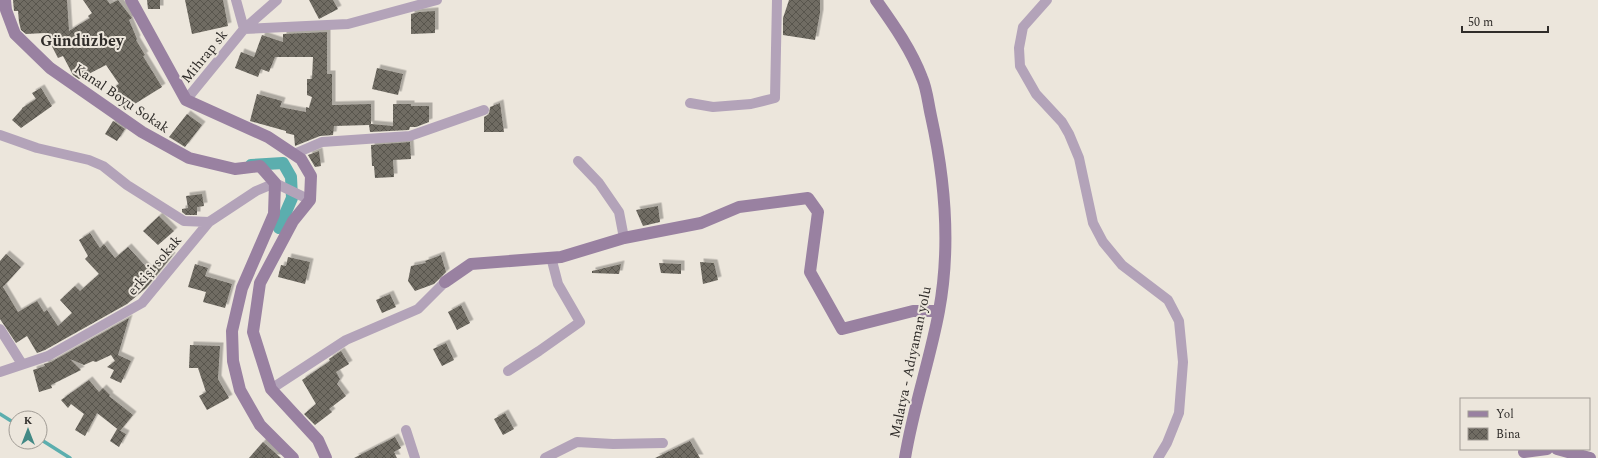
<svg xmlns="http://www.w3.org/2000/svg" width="1598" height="458" font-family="Spectral,serif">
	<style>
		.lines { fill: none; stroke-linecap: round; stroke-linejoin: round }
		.stream { stroke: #5baeae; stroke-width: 3.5 }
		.canal { stroke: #5baeae; stroke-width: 12 }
		.building { fill: url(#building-cross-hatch); filter: url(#shadow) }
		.street { stroke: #b3a3b9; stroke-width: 10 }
		.secondary { stroke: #9981a1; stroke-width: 12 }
		.labels { text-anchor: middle; stroke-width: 4; stroke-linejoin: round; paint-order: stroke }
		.street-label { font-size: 14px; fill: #302d2a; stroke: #ece6dc }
		.quarter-label { font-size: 16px; font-weight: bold; fill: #302d2a; stroke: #ece6dc }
	</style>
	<defs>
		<pattern id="building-cross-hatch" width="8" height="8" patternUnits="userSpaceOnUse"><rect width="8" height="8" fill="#706c63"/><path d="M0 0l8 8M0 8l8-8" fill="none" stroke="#58544e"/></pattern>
		<filter id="shadow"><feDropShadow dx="3.5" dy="-3.5" stdDeviation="0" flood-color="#0004"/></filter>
	</defs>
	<rect width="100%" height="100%" fill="#ece6dc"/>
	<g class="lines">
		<path class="stream" d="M0,414L16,424
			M40,439L70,458"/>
		<path class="canal" d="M251,165L283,163L291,177L292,198L279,228"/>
	</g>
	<path class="building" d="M13,0H67L69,31L90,18L88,16L92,13L83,0H107L110,4L118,0L132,18L129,20L137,39L136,40L145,55L143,56L162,87L125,110L112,89L119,84L106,65L79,79L73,75L63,56L58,58L45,33L26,34L21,30L19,22L18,11H14Z
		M147,0H160V9H148Z
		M185,0H223L228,26L192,34Z
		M309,0H333L338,9L319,19Z
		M789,0H820V13L815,40L783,35V18Z
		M435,11V33L411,34V14L419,12Z
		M327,32V74H332V105L371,104V124L393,126V104H411V106H429V122L416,127H410L409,130L370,132L369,125L334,126L333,135L320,136L295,146L294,135L286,133V131L250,121L257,94L282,101L280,107L306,112V107L309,108L312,97L307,95V79H312L313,57H275L269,72L261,69L258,77L235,68L241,52L254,57L262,35L283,42V34Z
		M377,68L403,74L398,95L372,89Z
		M41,88L52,106L21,128L12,120L22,109V108L36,99L32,93Z
		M500,103L504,132H484V117L489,114L490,107Z
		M187,114L202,125L185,147L169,137Z
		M113,121L125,129L117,141L105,134Z
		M410,142L411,159L393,160L394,177L375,178L374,166H372L371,145Z
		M319,151L321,166L315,167L308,155Z
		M202,194L204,206L197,207V215H186L182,212V209L188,208L186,196Z
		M658,206L660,222L643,226L636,210Z
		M159,216L174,231L158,245L143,231Z
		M90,233L100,248L104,244L115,258L128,247L149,270L165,251L172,256L146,288L127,304L45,350L37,353L27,336L16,343L0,319V261L6,254L21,267L3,287L18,312L37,301L44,312L47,310L58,326L72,313L60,300L75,286L80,291L99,274L85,259L88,256L79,240Z
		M441,255L446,272L434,284L415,291L408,281L411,266L426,263L425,261Z
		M288,257L310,262L305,284L278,277L281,265L286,266Z
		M700,262L714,263L718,280L703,284Z
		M659,263L681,264V274L661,273Z
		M195,264L208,268L205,276L232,284L225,308L203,302L206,292L188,287Z
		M621,264L619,274L592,273V271Z
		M390,294L396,307L382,313L376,300Z
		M461,305L470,323L457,330L448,312Z
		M129,318L118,355L131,361L121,383L110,378L114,370L107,367L115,361L111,355L96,362L93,361L84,365L70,359L81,370L51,385L52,388L39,392L33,370L45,366L44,364L51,362Z
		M446,343L454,360L442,366L433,349Z
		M190,345L220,346L218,379L229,398L207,410L199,396L206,392L198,368H189Z
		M341,351L349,364L336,372L340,379L337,384L346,396L329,409L332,412L315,425L304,414L316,404L302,380L330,361L329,359Z
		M89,380L99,392L103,388L110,395L109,396L133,415L120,431L97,413L85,436L75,430L84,414L71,404L68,408L61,400Z
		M505,413L514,429L503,435L494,419Z
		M117,429L126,434L119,447L110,441Z
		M395,437L401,448L394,452L397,458H354Z
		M690,441L700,458H655Z
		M263,442L281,458H249Z"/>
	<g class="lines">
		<path class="street" d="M236,0L244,29
			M1047,0L1023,27L1019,48L1020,66L1036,94L1062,122L1069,134L1079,158L1093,223L1103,242L1122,265L1168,300L1179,321L1183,362L1179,413L1167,443L1158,458
			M244,29L348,24L437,0
			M186,100L244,29L277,0
			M690,103L713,107L751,104L775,98L777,0
			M0,135L37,148L89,160L103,166L127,185L184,221L209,222
			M294,154L322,142L410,136L484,110
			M578,161L599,183L619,212L624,238
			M0,329L22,364
			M508,371L539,351L580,322L558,284L551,257
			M0,372L48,356L142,303L209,222L256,191L275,183L310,200
			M271,389L346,340L418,309L445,282
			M406,430L415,458
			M545,458L577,442L613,444L663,443"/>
		<path class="secondary" d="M5,0L6,10L15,34L50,68L142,132L189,158L235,169L260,166L275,183L274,214L242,288L232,331L233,361L240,390L260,425L293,458
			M131,0L186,100L268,137L301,159L311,176L310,200L293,221L260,283L253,332L271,389L318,440L326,458
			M876,0C893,24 911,49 922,78C927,89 928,103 931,116C945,179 951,246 939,311C930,360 913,408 905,458
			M445,282L471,264L561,257L624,238L701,223L739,207L808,198L818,212L810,272L842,329L913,311H939
			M1557,449L1590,458
			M1524,452L1547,449"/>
	</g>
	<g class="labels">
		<g class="street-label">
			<text transform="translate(204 56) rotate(-51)" y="5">Mihrap sk</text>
			<text transform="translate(122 98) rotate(34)" y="5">Kanal Boyu Sokak</text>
			<text transform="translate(154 265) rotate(-49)" y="5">erkişi sokak</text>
			<text transform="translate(910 362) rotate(-78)" y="5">Malatya - Adıyaman yolu</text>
		</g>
		<g class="quarter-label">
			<text x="82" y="46">Gündüzbey</text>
		</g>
	</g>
	<rect x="1460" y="398" width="130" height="52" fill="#ece6dc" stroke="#a19c95"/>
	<rect x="1468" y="411" width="20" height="6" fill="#9981a1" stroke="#a19c95"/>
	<text x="1496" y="418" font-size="12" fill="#302d2a">Yol</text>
	<rect x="1468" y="428" width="20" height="12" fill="url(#building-cross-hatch)" stroke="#a19c95"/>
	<text x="1496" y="438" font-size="12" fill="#302d2a">Bina</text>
	<g transform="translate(28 430)"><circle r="19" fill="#ece6dc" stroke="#a19c95"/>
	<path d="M0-3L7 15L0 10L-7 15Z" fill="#428985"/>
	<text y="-6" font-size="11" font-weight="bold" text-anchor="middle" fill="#302d2a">K</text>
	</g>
	<path d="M1462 26v6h86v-6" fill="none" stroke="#302d2a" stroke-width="2"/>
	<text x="1468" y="26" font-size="12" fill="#302d2a" stroke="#ece6dc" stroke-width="3" paint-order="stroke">50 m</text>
</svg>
